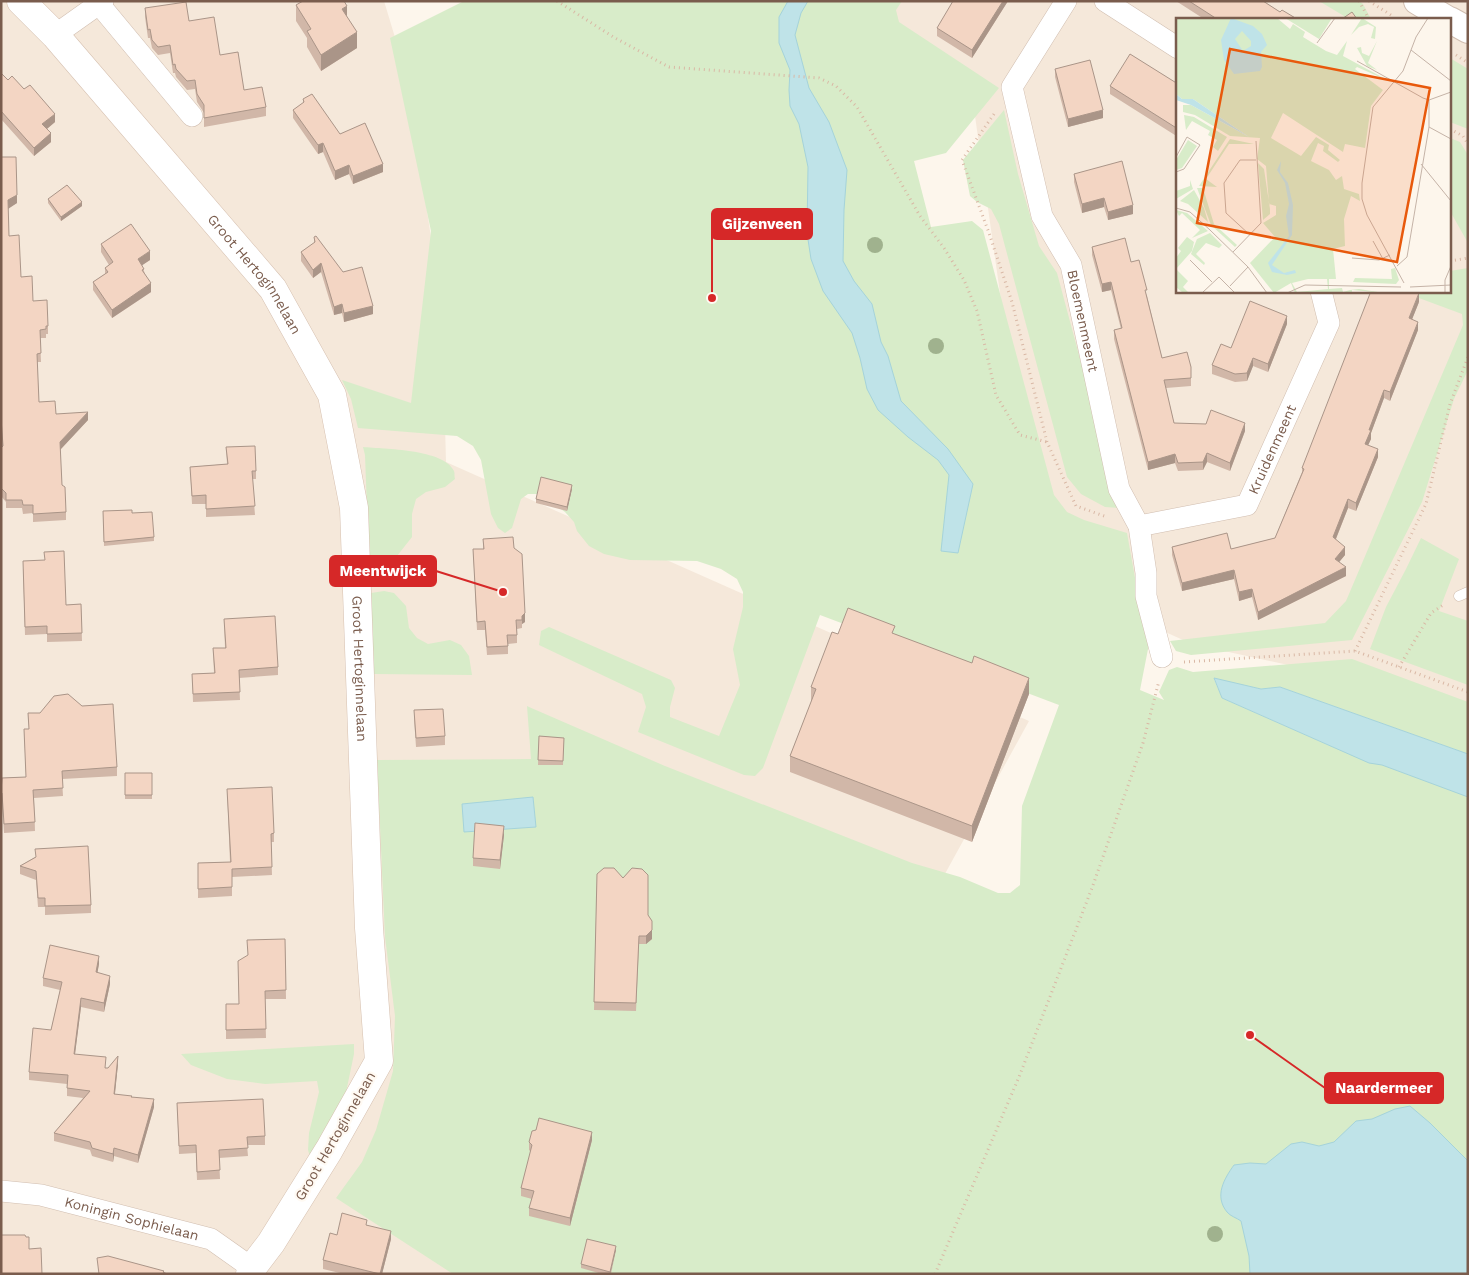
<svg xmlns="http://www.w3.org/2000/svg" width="1469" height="1275" font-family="'Work Sans',sans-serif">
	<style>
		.residential { fill: #f5e8da; fill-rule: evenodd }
		.green { fill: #d8ecc9 }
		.water { fill: #bfe3e8; stroke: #a5d3da }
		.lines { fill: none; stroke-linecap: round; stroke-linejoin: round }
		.service-casing { stroke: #d1beb0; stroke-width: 11 }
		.minor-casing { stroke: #d1beb0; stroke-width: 22 }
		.tertiary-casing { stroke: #d1beb0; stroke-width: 28 }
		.secondary-casing { stroke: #d6c0b0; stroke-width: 29 }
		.path { stroke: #d9b8a5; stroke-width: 3; stroke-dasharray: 1 4; stroke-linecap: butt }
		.service { stroke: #fff; stroke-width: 10 }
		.minor { stroke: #fff; stroke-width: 21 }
		.tertiary { stroke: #fff; stroke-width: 26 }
		.secondary { stroke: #fff; stroke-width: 28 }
		.tree { fill: #a0b28e }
		.wall { fill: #d1b7a8 }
		.shaded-wall { fill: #aa9588 }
		.building { fill: #f3d5c3; stroke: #aa9588 }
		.labels { text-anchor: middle; stroke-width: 4.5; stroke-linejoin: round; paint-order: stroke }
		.street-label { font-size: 14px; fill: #7a5c4d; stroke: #fffaf3 }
		.inset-road { fill: none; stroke: #c5b3a7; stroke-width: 1 }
		.view { fill: #e8590c; fill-opacity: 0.15; stroke: #e8590c; stroke-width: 2.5 }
		.inset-edge { fill: none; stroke: #7a5c4d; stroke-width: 2.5 }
		.leader { fill: none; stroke: #d62828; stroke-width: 2 }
		.callout-dot { fill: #d62828; stroke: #fffaf3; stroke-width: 2 }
		.callout { fill: #d62828; stroke: #d62828; stroke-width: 2 }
		.callout-label { font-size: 15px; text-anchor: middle; font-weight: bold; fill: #fff }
	</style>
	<rect width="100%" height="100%" fill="#fdf6ec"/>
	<path class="residential" d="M1,1H384L407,77L442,311L446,462L1029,721L725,1274H1Z
		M867,1H1468V704L1192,644L1036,574L1020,435L975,116ZM1178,19H1450V291H1178Z"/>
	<path class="green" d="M464,1H902L896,10L899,22L999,88L946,153L914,161L931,227L972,221L983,230L1054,495L1067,512L1084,520L1127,533L1137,589L1139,610L1149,644L1140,690L1164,700L1159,692L1169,670L1177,667L1193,672L1352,659L1468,702V754L1280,687L1261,689L1214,679L1222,698L1333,747L1468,796V1274H453L336,1198L362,1162L376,1130L393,1071L395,1016L385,937L377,760L531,759L527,706L529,707L665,766L912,863L960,877L998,893H1010L1020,885L1022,806L1059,705L820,615L763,768L755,776L744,775L638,732L646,707L642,694L539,645L541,631L549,627L671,680L675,688L670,707V717L719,736L740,685L733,649L743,607V592L737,579L721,569L697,561L630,560L604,554L589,546L577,531L574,522L565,512L540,494H528L521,499L512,528L505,533L498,528L491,514L481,460L473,446L457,436L358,428L351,399L342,380L411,403L431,231L390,38Z
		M1319,1H1359L1363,4L1371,19H1345L1344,16Z
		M1450,58L1468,69V129L1450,122Z
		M1004,110L1018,174L1039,246L1057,273L1120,508L1105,507L1081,494L1067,477L999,224L991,209L977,202L970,196L963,160Z
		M1450,138L1460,142L1468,155V243L1450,211Z
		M1468,268V370L1454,399L1422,502L1352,640L1191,655L1176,651L1170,641L1325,623L1346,601L1463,325L1462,314L1400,291H1450V271Z
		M363,447C384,449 444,449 454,471C455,474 454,476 455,479L445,487L426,492L416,499L412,514V537L397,556L369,562L365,455Z
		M1421,538L1459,559L1439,611L1468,621V685L1370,649L1386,607L1406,569Z
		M384,591L394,593L406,606L409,628L417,638L428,644L450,640L461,645L469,656L472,675L374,674L371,593Z
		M354,1044V1054L344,1102L314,1169L308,1150L309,1133L319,1092L317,1081L265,1084L227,1079L191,1065L181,1054Z"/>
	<path class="water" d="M788,1H808L801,13L795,35L809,88L829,122L847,170L844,210L843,261L854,281L872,304L881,342L888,356L901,401L948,449L973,484L958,553L941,551L949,475L938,460L908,437L878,410L867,389L860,358L852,333L823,291L811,259L807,233L808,167L799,124L790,106L789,90L790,70L779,43V17Z
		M1214,678L1261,689L1280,687L1468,754V797L1382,765L1369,763L1222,698Z
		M533,797L536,827L464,832L462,804Z
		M1410,1106L1430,1123L1468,1161V1274H1250L1249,1256L1241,1221C1237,1218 1230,1216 1227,1212C1214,1196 1224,1179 1234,1165L1250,1163L1266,1164L1291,1144L1302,1142L1319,1146L1334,1142L1356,1121L1372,1119L1395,1109Z"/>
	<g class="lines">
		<defs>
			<path id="service" d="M1459,596L1468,592"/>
			<g id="minor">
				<path id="s1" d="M1066,1L1012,87L1042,216L1071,265L1119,489L1139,526L1146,573V596L1162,657"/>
				<path d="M1105,1L1178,48"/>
				<path d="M99,4L192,116"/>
				<path d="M55,35L103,1"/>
				<path id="s2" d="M1139,526L1247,505L1329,323L1321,291"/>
				<path id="s3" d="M1,1191L41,1195L211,1239L252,1268"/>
			</g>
			<path id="tertiary" d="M1417,1L1447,19
				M1450,20L1468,30"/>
			<g id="secondary">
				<path id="s4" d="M21,1L55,35L273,289L332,395L354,508L369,928L379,1061L329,1150L271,1243L252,1268L250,1274"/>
			</g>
		</defs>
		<use href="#service" class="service-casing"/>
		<use href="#minor" class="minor-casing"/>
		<use href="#tertiary" class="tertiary-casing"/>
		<use href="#secondary" class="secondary-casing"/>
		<path class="path" d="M557,1L615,38L669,67L819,78L836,86L857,107L920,216L944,248L964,280L977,311L996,395L1020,435L1047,442
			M1359,1L1369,19
			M1369,1L1394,17
			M1456,55L1468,63
			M994,114L962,160L989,233L1012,302L1047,442L1076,506L1107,517
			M1450,129L1463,136L1468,144
			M1450,261L1468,258
			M1355,651L1426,504L1450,404L1468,357
			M1184,662L1355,651L1468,692
			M1399,667L1431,613L1443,605
			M935,1274L1019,1077L1092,888L1143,743L1159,681"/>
		<use href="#service" class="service"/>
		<use href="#minor" class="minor"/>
		<use href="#tertiary" class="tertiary"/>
		<use href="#secondary" class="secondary"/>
	</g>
	<g class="tree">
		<circle cx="875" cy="245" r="8"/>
		<circle cx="936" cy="346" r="8"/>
		<circle cx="1215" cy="1234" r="8"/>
	</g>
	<path class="wall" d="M1008,1L972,58L937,36V28Z
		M1176,1H1263L1280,12L1297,19H1204Z
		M296,5L347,17L357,48L321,71L307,47V38L296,21Z
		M145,8L189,21L220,55L244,90L266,107V116L204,127V113L197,102L195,89L187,90L176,77L175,73H173L170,53L158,55L152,48L150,38H148L145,17Z
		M1055,69L1103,118L1068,127L1055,77Z
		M1,73L8,80L55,122L47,129L51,142L34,156L1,119Z
		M1178,84V137L1110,94V86Z
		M303,99L340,134L383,172L353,184L349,174L335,180L323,152L318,154L293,118V110L303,103Z
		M1,157L17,203L8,208L9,236L21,277L33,301L48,326V334H46V338H40L41,362H37L39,402L56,414L88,420L60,450L62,485L66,512V520L33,522V513L23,514L22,508H6V502L1,496V448L2,446L1,426Z
		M1074,174L1133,214L1108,220L1104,207L1082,213L1074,182Z
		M48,199L82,206L61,221L48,203Z
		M314,237L373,314L344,322L342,313L334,315L321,272L313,278L301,261V252L314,243Z
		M101,244L150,260L142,265L151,292L112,318L93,290V282L105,274V268L109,265L101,252Z
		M1092,247L1131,262L1147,296L1162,358L1191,367V386L1166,388L1174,423L1245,431L1230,471L1207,462L1203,470L1178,471L1175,463L1148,470L1114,339V330L1121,329L1111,290L1102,292L1092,255Z
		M1419,302L1412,319L1418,330L1390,401L1384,398L1371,433V439L1368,445L1378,457L1356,511L1348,508L1336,539L1345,555L1339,562L1346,576L1258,620L1252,597L1239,601L1234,579L1182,591L1172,555V547L1231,549L1275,538L1302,472V468Z
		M1287,324L1268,372L1253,366L1247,381L1235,382L1212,374V365L1231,348Z
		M226,447L256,471V479H252L255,515L206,517V504H192L190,467L227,464Z
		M572,489L567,511L536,503V499Z
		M103,511L154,537V541L104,546Z
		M483,539L514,548L525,622L522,624V628L517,629V643L508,644V654L487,655L485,630H477L473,549H483Z
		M23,569L66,605L81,604L82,641L47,642V634L25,635Z
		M224,619L278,667V675L239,678L240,700L193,702L192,674L214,673L213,648H225Z
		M838,634H895L1029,694L972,842L790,772V756L811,703V687Z
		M28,713L117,767V776L62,779L63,796L34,798L35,831L4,833L2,802L1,801L2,778L26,777L24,729H29Z
		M414,718L445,736V745L416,747Z
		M539,736L564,738L563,765H538Z
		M125,773H152V799H125Z
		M227,789L274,833V842H271L272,875L232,877V896L198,898V863L230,862Z
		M504,835L500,869L473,866V858Z
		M35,857L91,905V913L45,915V907H38L36,880L20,874V866Z
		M597,874L648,916L652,921V939L646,944H639L636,1011L594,1010Z
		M285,939L286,999H265L266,1038L226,1039V1004H239L238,961Z
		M99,964L97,973L110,984L104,1012L81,1007L75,1054L106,1068H108L118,1064L115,1094L132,1097L154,1107L138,1163L114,1156L113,1162L92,1156L90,1150L54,1141V1133L83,1098L67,1096V1084L29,1080V1072L51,1030L60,990L43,986V978Z
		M177,1103L265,1136V1145H247L248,1156L219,1158L220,1179L197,1180L196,1153L179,1154Z
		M592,1140L570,1226L529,1216V1208L532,1199L521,1196V1188L531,1152L529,1150V1142Z
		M367,1225L391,1239L382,1274H344L323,1269V1260L337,1235Z
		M616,1250L611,1274H602L581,1268V1264Z"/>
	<path class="shaded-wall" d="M1003,1H1008L972,58V50Z
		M347,6V22L342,9Z
		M357,32V48L321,71V55Z
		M1103,110V118L1068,127V119Z
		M55,114V122L42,133V124Z
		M51,133V142L34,156V148Z
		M323,143V152L318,154V145Z
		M383,164V172L353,184V176Z
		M349,165V174L335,180V171Z
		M17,195V203L8,209V200Z
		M1104,198V207L1082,213V204Z
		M82,202V206L61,221V217Z
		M1133,205V214L1108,220V212Z
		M150,251V260L138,268V259Z
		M321,263V272L313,278V270Z
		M1111,282V290L1102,292V284Z
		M151,283V292L112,318V310Z
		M1221,291H1231L1221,294Z
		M1419,293V302L1409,327V318Z
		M342,304V313L334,315V307Z
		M373,306V314L344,322V313Z
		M1287,316V324L1268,372V364Z
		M1418,322V330L1390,401V392Z
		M1253,358V366L1247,381V373Z
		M1384,390V398L1371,433V439L1365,452V444L1369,430Z
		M88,412V420L60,450V442Z
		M1245,423V431L1230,471V463Z
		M1378,449V457L1356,511V503Z
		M1207,453V462L1203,470V462Z
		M1175,454V463L1148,470V462Z
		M572,485V489L567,511V507Z
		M1348,499V508L1333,546V537Z
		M1345,547V555L1335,567V559Z
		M1346,567V576L1258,620V612Z
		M1234,570V579L1182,591V583Z
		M1252,589V597L1239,601V592Z
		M525,613V622L522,624V616Z
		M1029,678V694L972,842V826Z
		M504,826V835L500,869V860Z
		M652,930V939L646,944V936Z
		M99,956V964L96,981V972Z
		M110,976V984L104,1012V1003Z
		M81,998V1007L74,1062V1054Z
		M118,1056V1064L114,1102V1094Z
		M154,1099V1107L138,1163V1155Z
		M592,1132V1140L570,1226V1218Z
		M114,1148V1156L113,1162V1154Z
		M391,1231V1239L382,1274H380Z
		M616,1246V1250L610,1274V1272Z"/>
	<path class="building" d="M303,1H344L347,6L342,9L357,32L321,55L307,31L311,29L296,5Z
		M953,1H1003L972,50L937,28Z
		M1189,1H1263L1280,12L1282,10L1297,19H1217Z
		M186,2L189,21L214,17L220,55L238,52L244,90L262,87L266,107L204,118V105L197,94L195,80L187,81L176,69L175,64L173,65L170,45L158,47L152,40L150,29L148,30L145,8Z
		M1352,12L1357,19H1342Z
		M1130,54L1178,84V129L1110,86Z
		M1090,60L1103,110L1068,119L1055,69Z
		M1,73L8,80L12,76L24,89L30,85L55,114L42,124L51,133L34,148L1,111Z
		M312,94L340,134L365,123L383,164L353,176L349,165L335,171L323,143L318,145L293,110L304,102L303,99Z
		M1,157H16L17,195L8,200L9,236L19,235L21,277L32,276L33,301L47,300L48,326H46V329L40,330L41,353L37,354L39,402L55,401L56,414L88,412L60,442L62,485L65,487L66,512L33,514V505H23L22,500H6V493L1,488V448L3,446L1,418Z
		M1122,161L1133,205L1108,212L1104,198L1082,204L1074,174Z
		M67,185L82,202L61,217L48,199Z
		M131,224L150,251L138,259L144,269L142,270L151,283L112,310L93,282L108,272L105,268L113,262L101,244Z
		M316,236L343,272L362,267L373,306L344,313L342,304L334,307L321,263L313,270L301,252L315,242L314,237Z
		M1125,238L1131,262L1139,260L1147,290H1145L1162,358L1187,352L1191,367V378L1164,380L1174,423L1206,424L1211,410L1245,423L1230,463L1207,453L1203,462L1178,463L1175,454L1148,462L1114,330L1122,328L1111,282L1102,284L1092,247Z
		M1371,291H1414L1419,293L1409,318L1418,322L1390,392L1384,390L1369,430H1371L1365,444L1378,449L1356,503L1348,499L1333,537L1345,547L1335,559L1346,567L1258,612L1252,589L1239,592L1234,570L1182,583L1172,547L1227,533L1231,549L1275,538L1304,469L1302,468Z
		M1250,301L1287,316L1268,364L1253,358L1247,373L1235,374L1212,365L1221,344L1231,348Z
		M255,446L256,471H252L255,506L206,509V495L192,496L190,467L228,464L226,447Z
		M541,477L572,485L567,507L536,499Z
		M132,510V513L152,512L154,537L104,542L103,511Z
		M513,537L514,548L522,554L525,613L522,616V620H516L517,635H507L508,646L487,647L485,621L477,622L473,549H484L483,539Z
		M64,551L66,605L81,604L82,633L47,634V626L25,627L23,561L45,560L44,552Z
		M848,608L895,626L892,633L972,663L974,656L1029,678L972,826L790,756L816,689L811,687L832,632L838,634Z
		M275,616L278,667L239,670L240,692L193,694L192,674L215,673L213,648H226L224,619Z
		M68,694L82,706L113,704L117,767L62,771L63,788L33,790L35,822L4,824L2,793L1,792L2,778L26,777L24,729H29L28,713H40L54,696Z
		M443,709L445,736L416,738L414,710Z
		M539,736L564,738L563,761L538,760Z
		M125,773H152V795H125Z
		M272,787L274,833L271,834L272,867L232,869V887L198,889V863L231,862L227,789Z
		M475,823L504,826L500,860L473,858Z
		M88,846L91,905L45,906V898H38L36,871L20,866L36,857L35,849Z
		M604,868H614L623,878L632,868L642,869L648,875V915L652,921V930L646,936H639L636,1003L594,1002L597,874Z
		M285,939L286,990L265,991L266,1029L226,1030V1004H239L238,961L248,955L247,940Z
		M50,945L99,956L96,972L110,976L104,1003L81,998L74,1054L106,1057L105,1068H108L118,1056L114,1094L132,1096L131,1097L154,1099L138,1155L114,1148L113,1154L92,1148L90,1142L54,1133L90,1091L67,1088L68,1075L29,1072L33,1028L51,1030L62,982L43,978Z
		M263,1099L265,1136L247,1137L248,1148L219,1150L220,1170L197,1172L196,1145L179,1146L177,1103Z
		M539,1118L592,1132L570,1218L529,1208L534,1191L521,1188L532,1145L529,1142L532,1131L536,1130Z
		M342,1213L367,1220L366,1225L391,1231L380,1274L323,1260L330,1233L337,1235Z
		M1,1235H25L26,1237H29V1249L41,1248L42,1274H1Z
		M587,1239L616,1246L610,1272L581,1264Z
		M108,1256L164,1271L163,1272L167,1274H99L97,1258Z"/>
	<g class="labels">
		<g class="street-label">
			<text dy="5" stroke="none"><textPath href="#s4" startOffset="360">Groot Hertoginnelaan</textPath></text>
			<text dy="5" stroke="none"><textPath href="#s1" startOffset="348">Bloemenmeent</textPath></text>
			<text dy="5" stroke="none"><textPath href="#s2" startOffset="171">Kruidenmeent</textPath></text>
			<text dy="5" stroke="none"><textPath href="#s4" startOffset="780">Groot Hertoginnelaan</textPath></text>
			<text transform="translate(335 1136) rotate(-60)" y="5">Groot Hertoginnelaan</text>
			<text dy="5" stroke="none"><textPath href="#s3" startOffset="134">Koningin Sophielaan</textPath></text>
		</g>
	</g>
	<g transform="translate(1176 18)">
		<rect width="275" height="275" fill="#fdf6ec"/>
		<path d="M0,0H101L114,11L117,6L129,14L127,19L150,33L161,37L171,23L167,38L215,64L181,49L179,51L207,72L195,88L189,130L169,126L167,134L107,95L95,120L125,138L140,119L153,127L152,132L164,142L162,144L147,133L148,128L142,125L135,143L153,152L160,162L166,158L168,171L183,176L184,183L175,178L168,201L169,228L157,231L160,261H153V271L166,270L167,274L174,272L183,271L208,275L176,272V275H119L115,265L98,275L74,245L99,219L87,205L100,197V188L93,186L90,148L81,141L84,120L54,118L19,97L7,94V87H15L73,119L17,81H6L0,76ZM132,261H151L152,271L121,274L116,265ZM109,0H156L143,21ZM186,0L200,9L199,21L195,20L198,9L192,6L183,9L175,17ZM201,23L192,45L201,52L191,48L181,30L185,29L186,35L193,38ZM8,97L18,99L51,119L42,133L37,129L41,122L32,117L34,113L16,103L10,112ZM54,121L78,126H53L30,161L41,169L23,168ZM12,122L21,128L6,150L0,152V142ZM82,145L88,151L94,191V196L87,202ZM14,162L17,171L0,181V173L14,168ZM21,170H27L38,206L61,227L59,229L35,207ZM18,172L28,190L32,204L12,186L4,183ZM0,192L11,195L32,213L16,220L24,212L6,195L3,198ZM34,215L46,227L43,230L30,225L20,236L29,245L28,247L15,236L21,221ZM11,219L18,224L16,233L0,251V240L5,233L2,230ZM219,250L223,262L220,266L177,264L179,260L216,261L215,251ZM1,252L12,263L7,269L13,275H7L0,269Z" fill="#d8ecc9" fill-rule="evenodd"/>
		<path d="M55,0L77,8L86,16L91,27L85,34L86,49L84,53L58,56L48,42L45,22ZM66,13L75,23V28L67,33L59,21ZM0,76L6,81H17L73,119L15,87L0,82ZM105,143L104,154L112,165L117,187L116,217L96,247L108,255L119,252L120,255L111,257L96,254L92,245L113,218L110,198L113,186L109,165L101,152Z" fill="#bfe3e8" fill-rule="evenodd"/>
		<path class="inset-road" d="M141,25L159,0M235,32L275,63M181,43L247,80L253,82L275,74M253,109L275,121M0,139L11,119L24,127L8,151L0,154M245,146L275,183M0,190L14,194L34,212L72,249L91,275M74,217L50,195L48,165L64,142H80M197,223L207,241M57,234L85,205L80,123M176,240L203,242L214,237M14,242L36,264M221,248L231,239L253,109V82M228,265L191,197L186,181V165L197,89L227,53L240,19L252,0M54,268L72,249M234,269L275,267M26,275L43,259L59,275M111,275L129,267L225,269M269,275V262L275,248"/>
		<path class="view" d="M54,31L254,70L221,244L21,205Z"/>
		<rect width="275" height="275" class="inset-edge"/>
	</g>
	<path class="leader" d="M712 298L712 224M503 592L436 571M1250 1035L1325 1088"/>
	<g class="callout-dot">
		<circle cx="712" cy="298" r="5"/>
		<circle cx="503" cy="592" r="5"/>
		<circle cx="1250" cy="1035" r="5"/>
	</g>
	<g class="callout">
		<rect x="712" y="209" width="100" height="30" rx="5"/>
		<rect x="330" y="556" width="106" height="30" rx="5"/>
		<rect x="1325" y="1073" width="118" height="30" rx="5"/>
	</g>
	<g class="callout-label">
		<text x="762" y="229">Gijzenveen</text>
		<text x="383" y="576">Meentwijck</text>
		<text x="1384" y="1093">Naardermeer</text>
	</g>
	<rect width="1469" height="1275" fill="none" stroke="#7a5c4d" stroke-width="5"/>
</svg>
